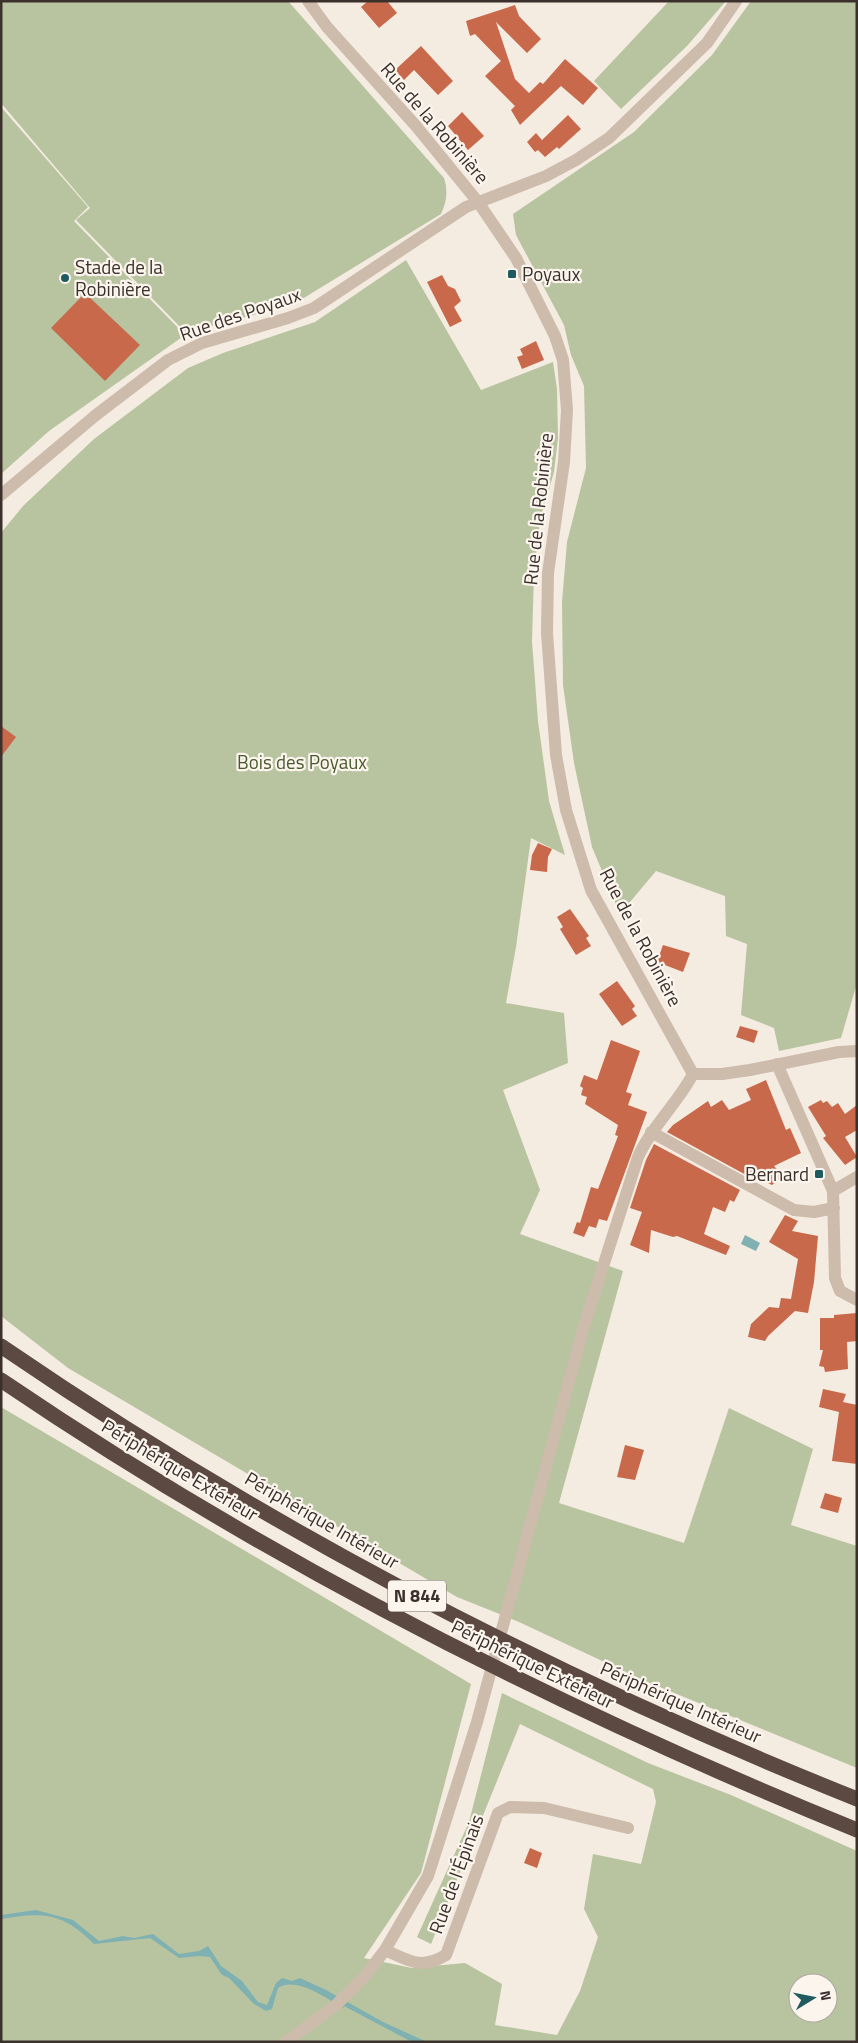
<svg xmlns="http://www.w3.org/2000/svg" width="858" height="2043" font-family="'Titillium Web',sans-serif">
	<style>
		.green { fill: #b8c4a0; fill-rule: evenodd }
		.water { fill: #7fb0b2 }
		.building { fill: #c8694b }
		.lines { fill: none; stroke-linecap: round; stroke-linejoin: round }
		.minor { stroke: #cdbbac; stroke-width: 12 }
		.highway { stroke: #5c4a42; stroke-width: 15 }
		.poi-dot { fill: #1f5a5e; stroke: #fbf5ee; stroke-width: 2 }
		.labels { text-anchor: middle; stroke-width: 4.5; stroke-linejoin: round; paint-order: stroke }
		.shield { fill: #fbf5ee; stroke: #756b66; stroke-width: 1 }
		.shield-label { font-size: 18px; font-weight: bold; fill: #3b302b }
		.street-label { font-size: 19px; fill: #3b302b; stroke: #fbf5ee }
		.poi-label { font-size: 19px; fill: #3b302b; stroke: #fbf5ee; text-anchor: start }
		.park-label { font-size: 19px; fill: #4a5a2e; stroke: #fbf5ee }
	</style>
	<rect width="100%" height="100%" fill="#f4ebe1"/>
	<path class="green" d="M1,1H288L444,178C448,191 447,201 441,214L294,304L186,333L76,220L90,208L1,103Z
		M669,1H726L687,46L621,109L594,81Z
		M751,1H857V983L841,1038L779,1051L774,1028L741,1015L747,944L726,936L725,896L656,871L620,914L592,847L574,763L563,685L562,602L567,542L586,468L584,386L571,355L564,325L516,235L513,214L634,132L712,55Z
		M1,107L88,207L74,221L185,335L49,431L1,474Z
		M406,260L481,390L553,362L557,389L558,438L554,472L540,520L534,573L532,641L538,721L549,801L565,855L531,838L516,947L506,1003L564,1013L568,1063L503,1090L540,1190L520,1234L623,1271L559,1503L684,1543L729,1408L813,1449L791,1525L857,1546V1768L645,1681L519,1622L457,1597L68,1368L1,1316V533L23,506L94,439L188,368L223,353L315,322Z
		M1,1407L471,1684L421,1873L364,1958L412,1968L465,1963L502,1984L495,2025L557,2035L580,1991L598,1937L584,1909L593,1854L641,1864L656,1802L653,1789L520,1724L431,1944L417,1937L469,1822L502,1693L648,1763L731,1795L857,1851V2042H1ZM798,1983H828V2013H798Z"/>
	<path class="water" d="M745,1235L760,1243L756,1251L741,1244Z
		M36,1910L73,1920L99,1941L123,1936L134,1938L153,1934L179,1954L199,1951L208,1946L221,1966L242,1981L258,2002L267,2005L276,1983L282,1978L292,1981L300,1978L326,1990L383,2022L427,2042H412L344,2006L343,2008C326,1998 296,1976 278,1988L272,2009L266,2011L254,2004L229,1978L222,1975L210,1957L199,1956L179,1958L150,1938L94,1944C62,1912 43,1912 1,1919V1915Z"/>
	<path class="building" d="M368,1H387L397,13L379,28L361,7Z
		M515,5L519,16L541,39L527,53L496,22L515,79L529,93L540,82L543,84L565,59L598,88L583,105L561,86L520,125L511,110L515,106L485,76L501,61L475,34L470,36L466,21Z
		M421,46L453,81L438,95L414,70L404,80L395,70Z
		M462,112L484,136L468,150L448,126Z
		M568,115L581,129L559,149L557,147L545,157L538,150L535,152L527,142L536,133L542,140Z
		M442,275L448,286L455,289L461,301L454,307L462,321L450,327L427,282Z
		M85,293L140,345L105,381L51,328Z
		M536,341L544,360L522,369L517,357L523,355L520,349Z
		M1,726L16,737L1,757Z
		M538,843L552,849L548,857L547,872L530,870L532,855Z
		M570,909L589,936L586,938L591,946L576,955L560,929L563,927L557,917Z
		M663,945L690,953L683,972L657,962Z
		M617,981L635,1006L632,1009L637,1016L622,1026L599,994Z
		M740,1026L758,1031L754,1043L736,1037Z
		M611,1040L640,1051L626,1092L632,1094L628,1105L647,1112L607,1221L599,1219L596,1228L589,1226L584,1237L573,1233L577,1222L580,1223L591,1187L598,1189L618,1136L615,1135L618,1125L585,1104L587,1097L581,1095L583,1088L580,1086L584,1075L597,1080Z
		M766,1080L786,1130L790,1128L801,1153L774,1166L783,1176L772,1185L761,1180L759,1182L667,1132L673,1125L708,1101L711,1107L722,1100L729,1110L751,1100L746,1089Z
		M821,1100L823,1103L827,1101L832,1107L838,1103L845,1114L857,1105V1130L845,1137L857,1157L845,1165L823,1138L826,1136L808,1107Z
		M654,1144L740,1190L734,1202L730,1200L725,1212L713,1207L704,1234L730,1246L726,1255L677,1236L673,1237L651,1230L649,1253L630,1245L642,1212L630,1208L646,1160Z
		M785,1215L798,1221L792,1231L818,1236L814,1282L808,1313L795,1311L768,1336L765,1341L748,1337L751,1324L769,1307L779,1308L781,1298L791,1299L798,1259L769,1242Z
		M857,1313V1341L847,1342L848,1369L825,1372L824,1367L819,1366L823,1350H820V1318H834V1315Z
		M823,1389L846,1394L843,1402L857,1405V1464L832,1461L839,1412L819,1407Z
		M625,1445L644,1450L635,1480L617,1477Z
		M825,1493L842,1498L838,1513L820,1508Z
		M530,1848L542,1853L537,1868L524,1863Z"/>
	<g class="lines">
		<path class="minor" d="M308,1L327,27L416,126L478,202L516,258L555,336L563,360L567,410L564,462L548,573L547,633L556,755L566,810L591,890L693,1074
			M1,495L96,415L168,360L202,343L288,318L314,308L466,207L546,176L576,160L609,138L707,43L736,1
			M777,1064L833,1191L835,1278L840,1291L857,1300
			M693,1074H722L750,1070L839,1052L857,1051
			M651,1132L794,1210L814,1212L834,1208
			M833,1191L857,1177
			M385,1950C410,1961 421,1970 446,1955L498,1813L510,1807L544,1808L628,1828
			M286,2042L336,2005L365,1976L385,1950L428,1876L477,1722L584,1326L638,1157C652,1126 677,1104 693,1074"/>
		<path class="highway" d="M1,1346C268,1529 557,1679 857,1799
			M1,1380C269,1562 557,1708 857,1830"/>
	</g>
	<g class="poi-dot">
		<rect x="507" y="269" width="10" height="10" rx="2.5"/>
		<circle cx="65" cy="278" r="5"/>
		<rect x="814" y="1169" width="10" height="10" rx="2.5"/>
	</g>
	<g class="labels">
		<rect class="shield" x="388" y="1580.5" width="58" height="31" rx="4"/>
		<g class="shield-label">
			<text x="417" y="1602">N 844</text>
		</g>
		<g class="street-label">
			<text transform="translate(435 123) rotate(49)" y="7">Rue de la Robinière</text>
			<text transform="translate(240 314) rotate(-19)" y="7">Rue des Poyaux</text>
			<text transform="translate(538 509) rotate(-84)" y="7">Rue de la Robinière</text>
			<text transform="translate(641 937) rotate(62)" y="7">Rue de la Robinière</text>
			<text transform="translate(180 1470) rotate(31)" y="7">Périphérique Extérieur</text>
			<text transform="translate(322 1520) rotate(30)" y="7">Périphérique Intérieur</text>
			<text transform="translate(533 1664) rotate(26)" y="7">Périphérique Extérieur</text>
			<text transform="translate(681 1702) rotate(24)" y="7">Périphérique Intérieur</text>
			<text transform="translate(456 1874) rotate(-70)" y="7">Rue de l'Épinais</text>
		</g>
		<g class="poi-label">
			<text x="75" y="274">Stade de la<tspan x="75" dy="22">Robinière</tspan></text>
			<text x="522" y="281">Poyaux</text>
			<text x="809" y="1181" text-anchor="end">Bernard</text>
		</g>
		<g class="park-label">
			<text x="302" y="769">Bois des Poyaux</text>
		</g>
	</g>
	<rect width="858" height="2043" fill="none" stroke="#3b302b" stroke-width="5"/>
	<g transform="translate(813 1998) rotate(80)"><circle r="24" fill="#fbf5ee" stroke="#aea6a0"/>
	<path d="M0-4L9 19L0 12L-9 19Z" fill="#1f5a5e"/>
	<text y="-8" font-size="14" font-weight="bold" text-anchor="middle" fill="#3b302b">N</text>
	</g>
</svg>
